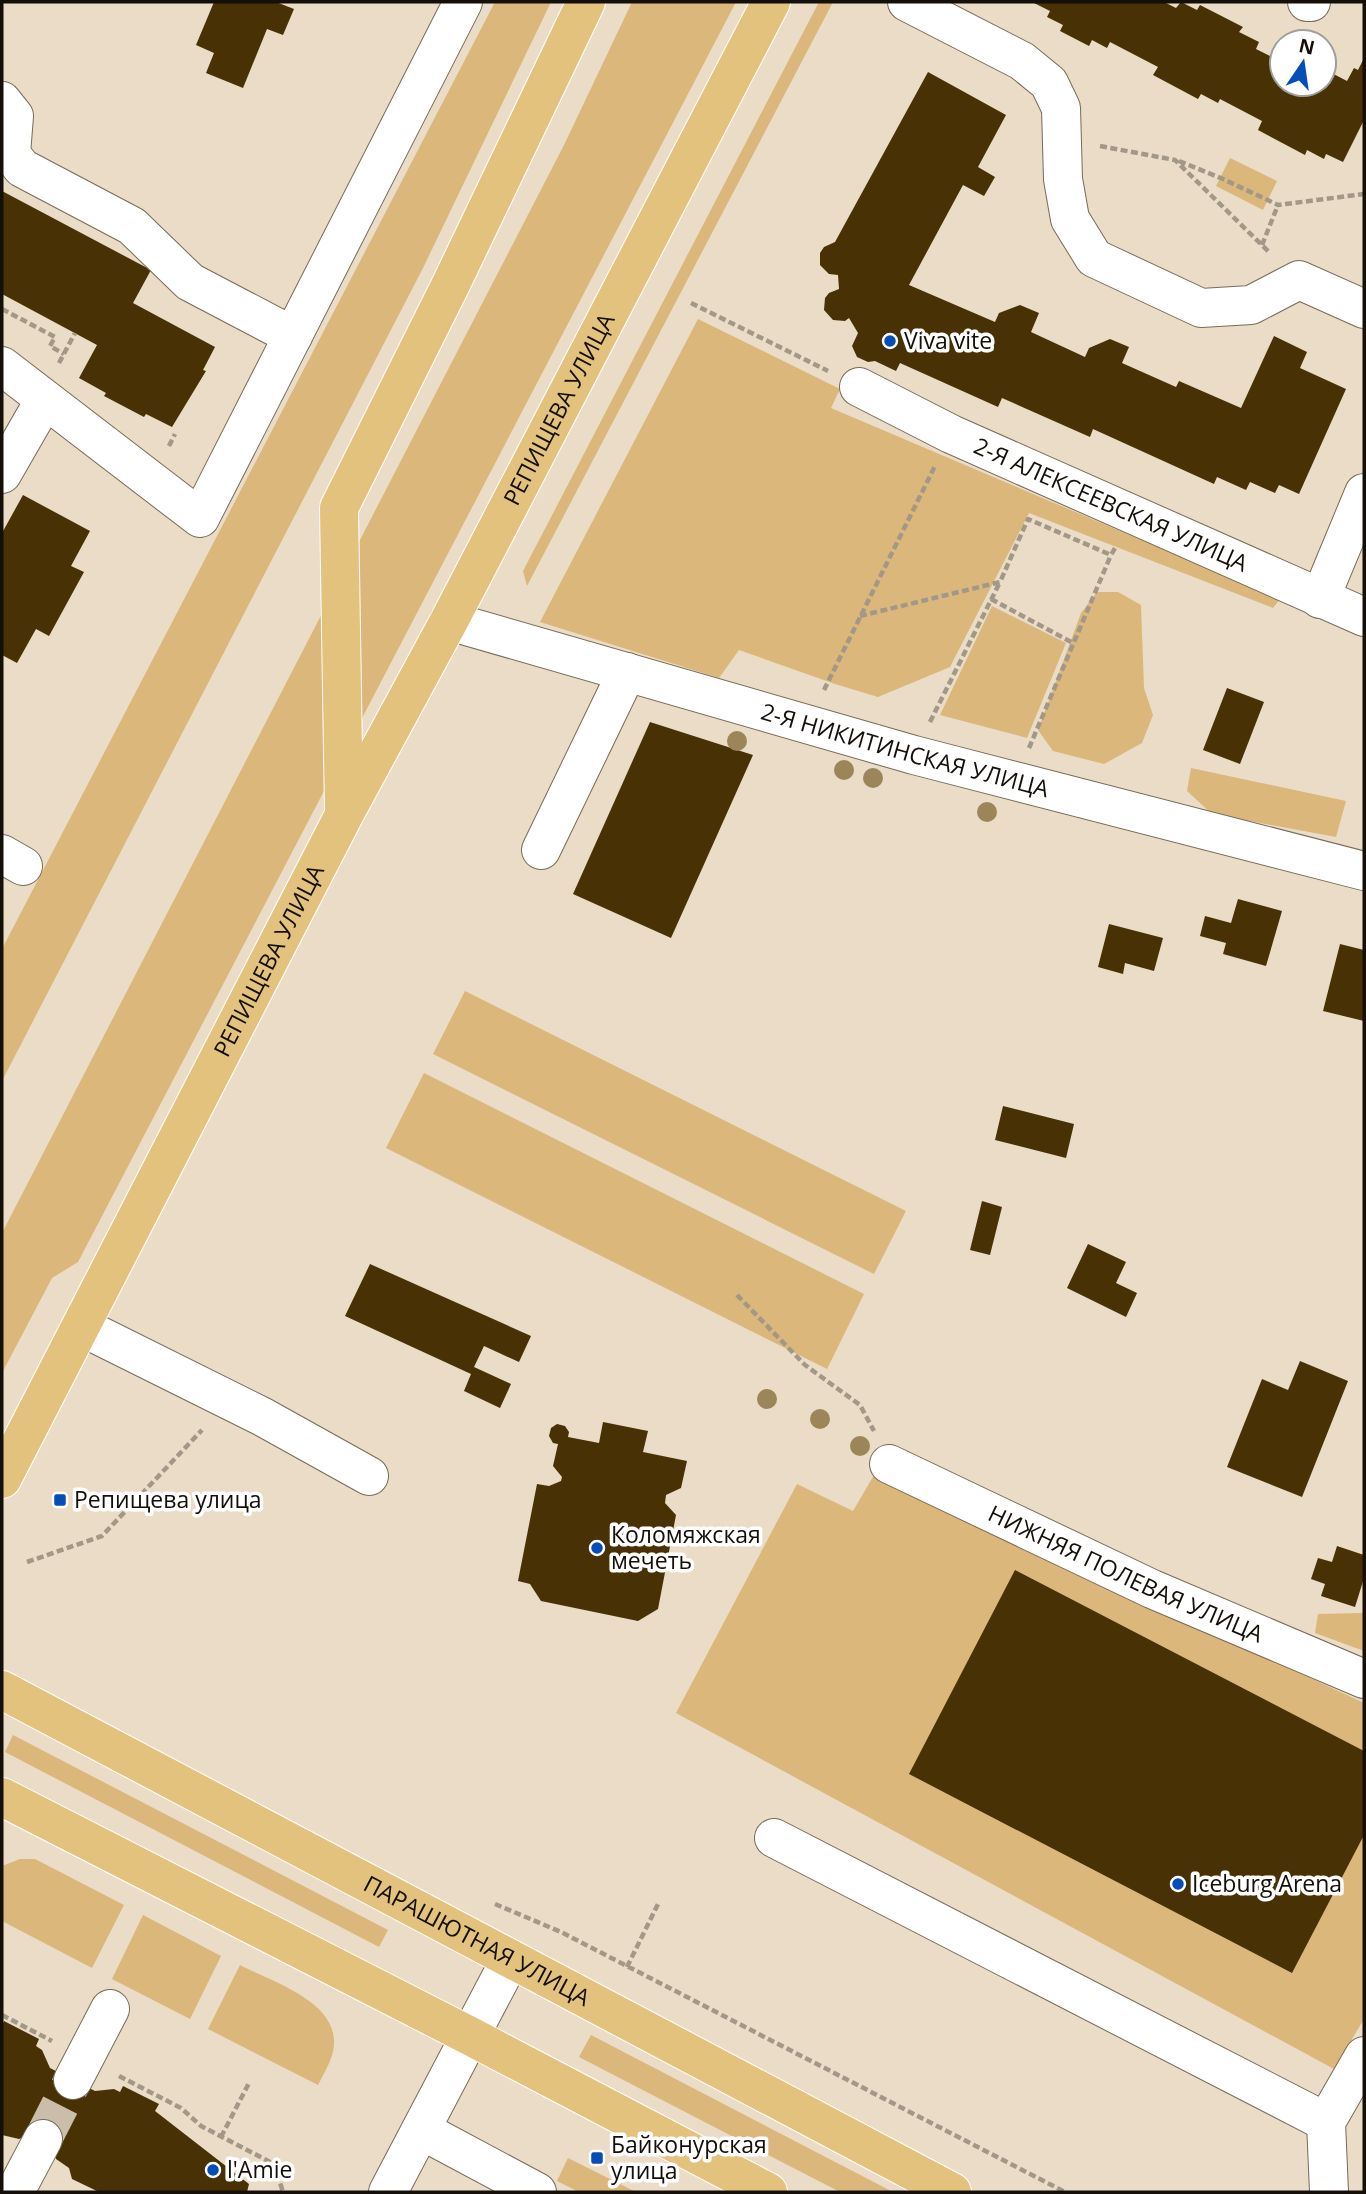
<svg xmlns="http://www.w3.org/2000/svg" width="1366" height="2194" font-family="'Open Sans',sans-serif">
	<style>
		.green { fill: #dbb77b }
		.building { fill: #473105 }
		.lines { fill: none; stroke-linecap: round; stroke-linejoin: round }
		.minor-tunnel { stroke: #cabdaa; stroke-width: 38; stroke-dasharray: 38 19; stroke-linecap: butt }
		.minor-casing { stroke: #786b57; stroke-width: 40 }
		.major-casing { stroke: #fff; stroke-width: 40 }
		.path { stroke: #a39887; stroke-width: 4.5; stroke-dasharray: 7 3.5; stroke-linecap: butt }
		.minor { stroke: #fff; stroke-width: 38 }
		.major { stroke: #e3c27d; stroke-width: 38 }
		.tree { fill: #9c8659 }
		.poi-dot { fill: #054db7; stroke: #fff; stroke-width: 2.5 }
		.labels { text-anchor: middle; stroke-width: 7; stroke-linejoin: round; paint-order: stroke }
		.poi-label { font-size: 23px; fill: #140f08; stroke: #fff; text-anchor: start }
		.street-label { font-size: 23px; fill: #140f08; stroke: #fff }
	</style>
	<rect width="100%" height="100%" fill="#eadcc6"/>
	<path class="green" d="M495,2H551L423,268L2,1081V949Z
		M632,2H736L78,1262L52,1278L2,1373V1233L564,145Z
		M819,2H833L527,586L523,571Z
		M1230,158L1277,181L1263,210L1216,186Z
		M698,319L840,389L831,408L1280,599L1273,608L1029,513L950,667L878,697L835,684L739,650L719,678L540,622Z
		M1097,592H1118L1141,605L1144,688L1153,715L1142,743L1104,764L1053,751L1038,730L1081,613Z
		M992,606L1066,643L1027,738L940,715Z
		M1191,768L1346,801L1336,837L1212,814L1187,791Z
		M465,991L906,1211L874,1274L433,1054Z
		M424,1073L864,1294L827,1369L386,1148Z
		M874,1475L1364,1703V2019L1334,2069L676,1713L797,1484L853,1511Z
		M1364,1613V1651L1315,1633L1318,1614Z
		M13,1735L388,1930L379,1947L5,1752Z
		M20,1859H35L124,1905L92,1968L2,1921V1866Z
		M143,1915L221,1956L190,2019L112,1979Z
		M240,1965C272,1982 337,2001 334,2045C333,2059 324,2073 318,2085L208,2029Z
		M591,2035L893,2192H840L579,2057Z
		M568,2158L636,2192H579L557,2181Z"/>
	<path class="building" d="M214,2H276L294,9L283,35L267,29L243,88L206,73L214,53L196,45Z
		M1032,2H1164L1176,8L1181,2L1197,10L1200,5L1243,27L1239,32L1259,42L1256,49L1282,62V84H1324V69L1347,81L1354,68L1358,70L1364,58V120L1343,162L1326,154L1324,159L1307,150L1305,155L1258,130L1262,121L1220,99L1218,103L1201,94L1198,99L1153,75L1158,67L1110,42L1107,48L1092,40L1089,46L1060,31L1063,25L1047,17L1050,11Z
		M928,72L1006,115L978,167L995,177L984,196L963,185L909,285L995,322L999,313L1020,305L1039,313L1031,332L1085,357L1089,348L1110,339L1129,347L1122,363L1176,387L1179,381L1241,408L1274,336L1307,352L1300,368L1346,389L1299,494L1279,485L1275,493L1250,482L1246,490L1217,477L1214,484L1093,429L1090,437L1002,398L998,407L900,363L896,371L875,361L868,362L857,357L852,346L858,333L849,318L845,321L833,320L824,310L825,298L829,293L839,289L838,275L829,274L820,265V253L824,247L835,242Z
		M2,191L151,270L133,303L215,347L203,370L206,371L172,427L146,414L144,417L104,396L106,393L79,378L97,345L2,294Z
		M23,495L90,531L71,566L84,572L49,636L36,629L17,663L2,655V533Z
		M1227,688L1264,702L1240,764L1203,750Z
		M650,722L753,755L671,938L573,894Z
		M1238,899L1282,911L1266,966L1223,954L1226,943L1200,936L1205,916L1231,923Z
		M1109,924L1163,938L1154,971L1125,963L1123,974L1098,967Z
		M1340,944L1364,950V1021L1323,1011Z
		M1003,1106L1074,1124L1066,1158L995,1140Z
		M982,1201L1002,1207L990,1255L970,1250Z
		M1088,1244L1126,1262L1116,1283L1137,1293L1126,1317L1067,1288Z
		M370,1264L531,1336L519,1362L484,1346L474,1367L511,1384L500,1408L464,1391L471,1374L345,1316Z
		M1300,1361L1348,1381L1302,1497L1227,1467L1262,1379L1288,1390Z
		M603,1422L648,1431L643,1452L687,1461L681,1488L666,1495L665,1503L676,1515L658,1609L638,1621L541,1601L530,1584L518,1581L537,1484L549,1486L561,1481L562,1477L553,1466L558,1444L553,1443L549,1436L551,1428L557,1424L565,1426L569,1432L568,1437L599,1443Z
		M1337,1546L1364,1555V1578L1355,1607L1321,1596L1325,1584L1311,1579L1318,1558L1332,1562Z
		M1015,1570L1364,1751V1835L1292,1973L909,1774Z
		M4,2021L39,2039L36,2046L42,2050L50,2068L95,2091L114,2089L120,2092L123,2086L159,2104L155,2111L249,2184L247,2192H99L72,2179L69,2168L56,2159L53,2144L33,2134L19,2139L2,2135V2025Z"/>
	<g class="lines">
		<path class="minor-tunnel" d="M43,2139L73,2080"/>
		<defs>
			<g id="minor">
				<path d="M907,2L1022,61L1049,83L1061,108L1063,179L1070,219L1094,258L1201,308L1251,305L1299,280L1364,309"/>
				<path d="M1307,2H1311"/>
				<path d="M2,101L14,116L11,154L22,168L132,226L190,282L293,336"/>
				<path d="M2,366L200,518L463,2"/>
				<path id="s1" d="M859,387L951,434L1364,617"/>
				<path d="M2,474L44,401"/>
				<path d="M1320,599L1364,493"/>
				<path id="s2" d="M449,621L914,755L1364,871"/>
				<path d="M541,850L627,672"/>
				<path d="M2,854L23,866"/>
				<path d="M82,1327L263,1417L369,1476"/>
				<path id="s3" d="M889,1464L1152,1589L1364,1679"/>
				<path d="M774,1838L1326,2122"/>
				<path d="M73,2080L110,2009"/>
				<path d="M421,2130L537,2192"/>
				<path d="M15,2192L43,2139"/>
				<path d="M388,2192L510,1960"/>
				<path d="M1329,2192L1326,2122L1364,2056"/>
			</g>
			<g id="major">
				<path d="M344,813L339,508L451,284L586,2"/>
				<path id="s4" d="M2,1479L344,815L449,621L771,2"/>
				<path id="s5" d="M2,1690L952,2192"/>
				<path d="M2,1797L470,2036L768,2192"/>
			</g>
		</defs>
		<use href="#minor" class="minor-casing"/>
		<use href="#major" class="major-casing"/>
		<path class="path" d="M1100,146L1175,160L1269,252
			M1179,161L1223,179L1278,205L1364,194
			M1262,245L1278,205
			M691,303L828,371
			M2,309L55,337L50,346L64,354
			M59,363L75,333
			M169,446L175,434
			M991,599L1073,643
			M860,616L1000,582L1028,519L1111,555L1115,548
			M824,690L935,466
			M930,722L1000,582
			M1029,748L1111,555
			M737,1295L805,1365L860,1405L874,1431
			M27,1562L102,1536L202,1430
			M495,1904L561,1932L1065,2192
			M627,1967L659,1902
			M2,2015L52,2041
			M119,2076L181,2108L201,2126L274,2164L283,2192
			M221,2137L250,2081"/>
		<use href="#minor" class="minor"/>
		<use href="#major" class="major"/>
	</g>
	<g class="tree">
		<circle cx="737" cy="741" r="10"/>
		<circle cx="844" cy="770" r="10"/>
		<circle cx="873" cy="778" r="10"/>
		<circle cx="987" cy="812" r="10"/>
		<circle cx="767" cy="1399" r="10"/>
		<circle cx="820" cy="1419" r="10"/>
		<circle cx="860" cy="1446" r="10"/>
	</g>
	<g class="poi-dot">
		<circle cx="890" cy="341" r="7"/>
		<rect x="53" y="1493" width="14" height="14" rx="3.5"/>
		<circle cx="597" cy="1548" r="7"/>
		<circle cx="1178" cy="1884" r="7"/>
		<rect x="590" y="2151" width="14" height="14" rx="3.5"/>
		<circle cx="213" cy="2170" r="7"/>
	</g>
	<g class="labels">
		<g class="poi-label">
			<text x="904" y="349">Viva vite</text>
			<text x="74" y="1508">Репищева улица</text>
			<text x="611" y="1543">Коломяжская<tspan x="611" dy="26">мечеть</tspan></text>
			<text x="1192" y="1892">Iceburg Arena</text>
			<text x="611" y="2153">Байконурская<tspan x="611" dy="26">улица</tspan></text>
			<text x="227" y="2178">l'Amie</text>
		</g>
		<g class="street-label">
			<text dy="8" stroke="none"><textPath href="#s4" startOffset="1206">РЕПИЩЕВА УЛИЦА</textPath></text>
			<text dy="8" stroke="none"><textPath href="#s1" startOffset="278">2-Я АЛЕКСЕЕВСКАЯ УЛИЦА</textPath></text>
			<text dy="8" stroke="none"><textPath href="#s2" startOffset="474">2-Я НИКИТИНСКАЯ УЛИЦА</textPath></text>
			<text dy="8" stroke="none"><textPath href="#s4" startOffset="583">РЕПИЩЕВА УЛИЦА</textPath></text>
			<text dy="8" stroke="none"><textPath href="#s3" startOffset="261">НИЖНЯЯ ПОЛЕВАЯ УЛИЦА</textPath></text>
			<text dy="8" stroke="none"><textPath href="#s5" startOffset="537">ПАРАШЮТНАЯ УЛИЦА</textPath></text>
		</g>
	</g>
	<rect width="1366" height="2194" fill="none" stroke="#140f08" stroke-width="7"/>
	<g transform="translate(1303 63) rotate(13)"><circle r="33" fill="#ffffff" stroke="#a19f9c" stroke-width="2"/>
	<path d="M0-5L12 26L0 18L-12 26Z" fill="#054db7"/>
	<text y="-10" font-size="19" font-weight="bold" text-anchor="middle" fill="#140f08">N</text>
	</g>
</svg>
